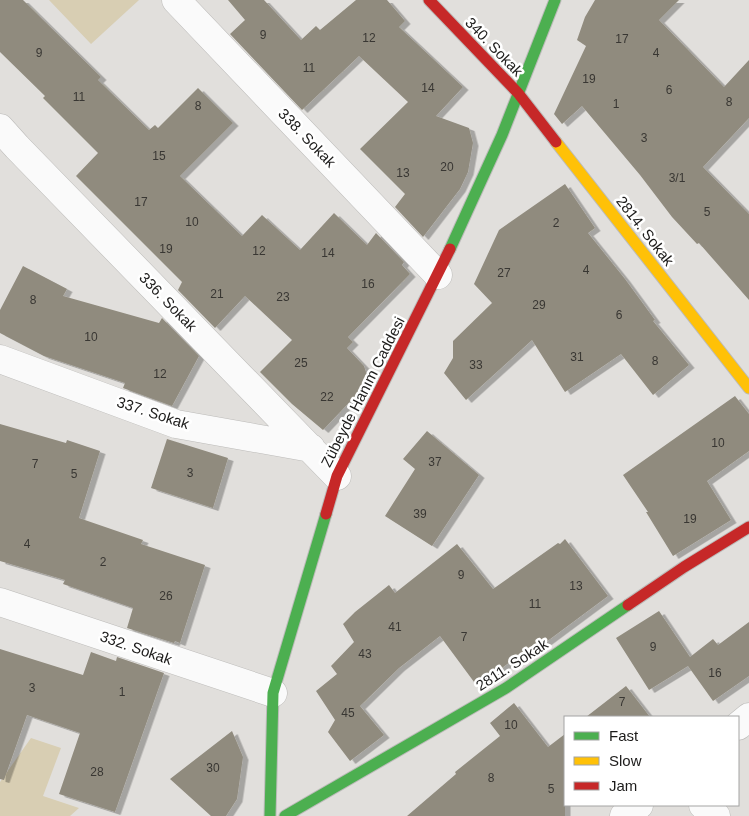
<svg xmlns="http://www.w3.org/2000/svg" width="749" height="816" font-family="Helvetica,sans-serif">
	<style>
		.green { fill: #d8ceb3 }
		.building { fill: #908b7e; filter: url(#shadow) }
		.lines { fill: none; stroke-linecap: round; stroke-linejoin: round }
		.street-casing { stroke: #bcbbb9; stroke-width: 29 }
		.fast-casing { stroke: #bcbbb9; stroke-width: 13 }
		.slow-casing { stroke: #bcbbb9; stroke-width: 13 }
		.jam-casing { stroke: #bcbbb9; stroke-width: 13 }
		.street { stroke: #fafafa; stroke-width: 28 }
		.fast { stroke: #4caf50; stroke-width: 11 }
		.slow { stroke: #ffc107; stroke-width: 11 }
		.jam { stroke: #c62828; stroke-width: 11 }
		.labels { text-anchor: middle; stroke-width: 5; stroke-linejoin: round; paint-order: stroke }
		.number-label { font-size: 12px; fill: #393733 }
		.street-label { font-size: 15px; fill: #1c1b1a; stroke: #fff }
	</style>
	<defs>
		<filter id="shadow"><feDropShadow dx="5.5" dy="3" stdDeviation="0" flood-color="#0004"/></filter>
	</defs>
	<rect width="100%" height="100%" fill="#e1dfdc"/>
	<path class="green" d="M49,0H139L91,44Z
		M31,738L61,748L43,796L79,808L70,816H0V782Z"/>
	<path class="building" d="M0,0H23L101,77L98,80L149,130L155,125L158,128L198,88L233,123L180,176L242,236L262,215L300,250L334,213L367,245L376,233L404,262L402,265L410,274L348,337L353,342L347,348L364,366L366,372L367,380L361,390L323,430L292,404L260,372L292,340L245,296L215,328L178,290L182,282L76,176L98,153L43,98L45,96L0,52Z
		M228,0H264L301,40L316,26L320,30L356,0H387L405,21L399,27L463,87L436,116L469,128L473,143L468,172L460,189L423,237L395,207L405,194L360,149L408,102L359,56L302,110L230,34L245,20Z
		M595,0H679L659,20L724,87L749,60V118L703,167L749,214V300L699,243L697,244L672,217L640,175L582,106L562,124L554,114L586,46L577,40L585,17Z
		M565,184L595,228L588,233L625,279L655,320L653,321L689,365L653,395L621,354L565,392L532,340L466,400L444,373L453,358V341L492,303L474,284L499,230Z
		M23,266L67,289L63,296L159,323L162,318L199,356L172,406L123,388L125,383L44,356L0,333V310Z
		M735,396L749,414V451L707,481L731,520L673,556L646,512H648L623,475Z
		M0,424L66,443L67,440L100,451L79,518L143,540L141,544L205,565L180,643L175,641L174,643L127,628L133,608L63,584L65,580L0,561Z
		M427,431L479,475L432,546L385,516L415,469L403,459Z
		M167,439L228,458L213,508L151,488Z
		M565,539L608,596L538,648L535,644L477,686L440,636L399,668L360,706L384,735L350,761L328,732L335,720L316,691L337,674L331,666L354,642L343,624L355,612L389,585L395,593L457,544L493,589L558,543L560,544Z
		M659,611L690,657L713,639L718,645L749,622V676L713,701L688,666L649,690L616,638Z
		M0,649L83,675L91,652L116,661L117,657L164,673L115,812L59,794L80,733L27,715L4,780L0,779Z
		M626,686L650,717H586Z
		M514,703L548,747L565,734V816H407L456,774L455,772L500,736L490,723Z
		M232,731L243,757L237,799L226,816H211L170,779Z"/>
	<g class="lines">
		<defs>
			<path id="street" d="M176,0L438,275
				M0,128L17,147L337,476
				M0,359L176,424L311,448
				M0,602L273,693
				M738,726L749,717
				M703,805L716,816
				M624,816L639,805"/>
			<path id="fast" d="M450,249L502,135L555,0
				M270,816L273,693L326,514
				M285,816L506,688L628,605"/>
			<path id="slow" d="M556,142L749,388"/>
			<path id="jam" d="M429,0L518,93L556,142
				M326,514L337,476L450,249
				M628,605L684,567L749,527"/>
		</defs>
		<use href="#street" class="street-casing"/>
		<use href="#fast" class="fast-casing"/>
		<use href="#slow" class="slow-casing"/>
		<use href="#jam" class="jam-casing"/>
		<use href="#street" class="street"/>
		<use href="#fast" class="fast"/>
		<use href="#slow" class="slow"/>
		<use href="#jam" class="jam"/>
	</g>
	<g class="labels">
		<g class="number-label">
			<text x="263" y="39">9</text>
			<text x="369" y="42">12</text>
			<text x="622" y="43">17</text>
			<text x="39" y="57">9</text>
			<text x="656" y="57">4</text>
			<text x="309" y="72">11</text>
			<text x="589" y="83">19</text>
			<text x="428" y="92">14</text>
			<text x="669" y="94">6</text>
			<text x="79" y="101">11</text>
			<text x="729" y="106">8</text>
			<text x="616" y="108">1</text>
			<text x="198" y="110">8</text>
			<text x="644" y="142">3</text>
			<text x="159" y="160">15</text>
			<text x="447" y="171">20</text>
			<text x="403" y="177">13</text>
			<text x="677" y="182">3/1</text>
			<text x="141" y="206">17</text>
			<text x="707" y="216">5</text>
			<text x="192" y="226">10</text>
			<text x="556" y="227">2</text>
			<text x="166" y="253">19</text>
			<text x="259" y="255">12</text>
			<text x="328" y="257">14</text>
			<text x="586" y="274">4</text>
			<text x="504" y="277">27</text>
			<text x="368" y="288">16</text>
			<text x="217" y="298">21</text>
			<text x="283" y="301">23</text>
			<text x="33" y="304">8</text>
			<text x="539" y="309">29</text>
			<text x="619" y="319">6</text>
			<text x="91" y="341">10</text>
			<text x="577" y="361">31</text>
			<text x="655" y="365">8</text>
			<text x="301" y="367">25</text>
			<text x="476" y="369">33</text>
			<text x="160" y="378">12</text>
			<text x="327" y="401">22</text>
			<text x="718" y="447">10</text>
			<text x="435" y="466">37</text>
			<text x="35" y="468">7</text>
			<text x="190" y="477">3</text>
			<text x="74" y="478">5</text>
			<text x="420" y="518">39</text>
			<text x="690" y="523">19</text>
			<text x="27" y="548">4</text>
			<text x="103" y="566">2</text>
			<text x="461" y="579">9</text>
			<text x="576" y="590">13</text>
			<text x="166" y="600">26</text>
			<text x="535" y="608">11</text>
			<text x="395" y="631">41</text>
			<text x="464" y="641">7</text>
			<text x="653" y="651">9</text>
			<text x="365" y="658">43</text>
			<text x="715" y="677">16</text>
			<text x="32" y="692">3</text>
			<text x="122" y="696">1</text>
			<text x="622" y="706">7</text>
			<text x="348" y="717">45</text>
			<text x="511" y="729">10</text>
			<text x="213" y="772">30</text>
			<text x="97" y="776">28</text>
			<text x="491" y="782">8</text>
			<text x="551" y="793">5</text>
		</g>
		<g class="street-label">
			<text transform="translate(494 47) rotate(46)" y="5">340. Sokak</text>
			<text transform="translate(307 138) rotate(46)" y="5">338. Sokak</text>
			<text transform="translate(645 231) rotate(52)" y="5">2814. Sokak</text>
			<text transform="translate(168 302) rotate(46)" y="5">336. Sokak</text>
			<text transform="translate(363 392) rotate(-63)" y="5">Zübeyde Hanım Caddesi</text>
			<text transform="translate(153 413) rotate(18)" y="5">337. Sokak</text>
			<text transform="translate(136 648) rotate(19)" y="5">332. Sokak</text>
			<text transform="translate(512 665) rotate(-33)" y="5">2811. Sokak</text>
		</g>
	</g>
	<rect x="564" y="716" width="175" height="90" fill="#ffffff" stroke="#a4a4a3"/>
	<rect x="574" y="732" width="25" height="8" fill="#4caf50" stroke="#a4a4a3"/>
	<text x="609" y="741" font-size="15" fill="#1c1b1a">Fast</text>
	<rect x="574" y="757" width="25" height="8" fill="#ffc107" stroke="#a4a4a3"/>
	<text x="609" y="766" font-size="15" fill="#1c1b1a">Slow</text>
	<rect x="574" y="782" width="25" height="8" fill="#c62828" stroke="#a4a4a3"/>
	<text x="609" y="791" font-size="15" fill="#1c1b1a">Jam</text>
</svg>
